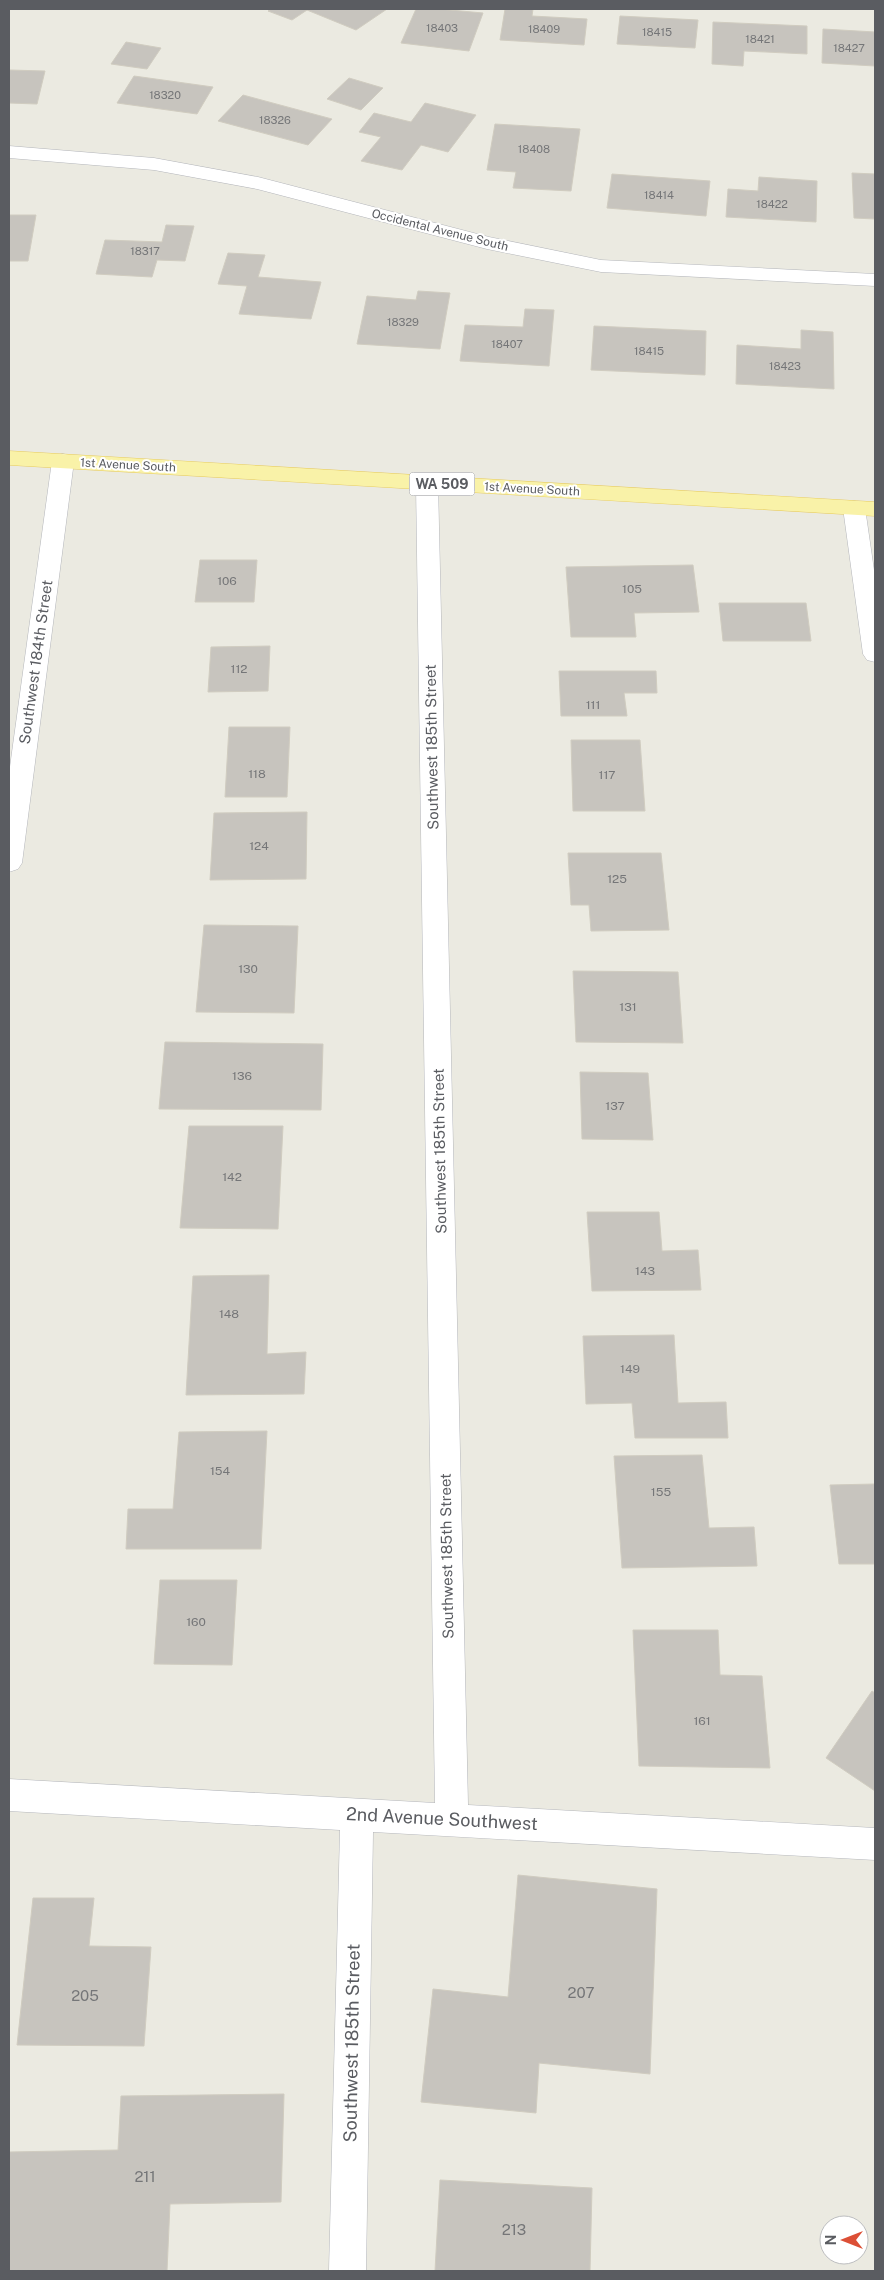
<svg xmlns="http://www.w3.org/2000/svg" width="884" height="2280" font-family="'Public Sans',sans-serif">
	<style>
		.building { fill: #c7c4be; stroke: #d0ccc0 }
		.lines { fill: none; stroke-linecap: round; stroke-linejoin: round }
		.street-casing { stroke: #b4b6bb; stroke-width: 1 }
		.primary-casing { stroke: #e7cb5e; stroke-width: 1 }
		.street { fill: #fff; fill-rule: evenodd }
		.primary { fill: #f9f2a8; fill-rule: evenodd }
		.labels { text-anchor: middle; stroke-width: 4; stroke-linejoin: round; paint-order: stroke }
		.far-number-label { font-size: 11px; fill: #757678 }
		.far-street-label { font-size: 12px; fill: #5a5c61; stroke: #fff }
		.number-label { font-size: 12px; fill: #757678 }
		.shield { fill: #fff; stroke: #8c8d90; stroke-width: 1 }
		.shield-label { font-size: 14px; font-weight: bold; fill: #5a5c61 }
		.street-label { font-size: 15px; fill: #5a5c61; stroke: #fff }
		.near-number-label { font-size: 15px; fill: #757678 }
		.near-street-label { font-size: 18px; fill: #5a5c61; stroke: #fff }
	</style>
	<rect width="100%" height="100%" fill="#ebeae1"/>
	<path class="building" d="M271,9H387L356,30L307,10L292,20L268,11Z
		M416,9H439L483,13L469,51L401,43Z
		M505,9H533L532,16L587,19L584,45L500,40Z
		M620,16L698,20L695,48L617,44Z
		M713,22L807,26V54L744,51L743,66L712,64Z
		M823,29L875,32V66L822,63Z
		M126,42L161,48L147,69L111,64Z
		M9,70L45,71L37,104L9,103Z
		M134,76L213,87L197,114L117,103Z
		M349,78L383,88L361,110L327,99Z
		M243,95L332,119L308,145L218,121Z
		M425,103L476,115L448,152L421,145L402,170L361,161L381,137L359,132L374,113L411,122Z
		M495,124L580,129L571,191L513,188L516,172L487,170Z
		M852,173L875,174V219L854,218Z
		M612,174L710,181L706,216L607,208Z
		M759,177L817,181L816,222L726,217L728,189L758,191Z
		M9,215H36L28,261H9Z
		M166,225L194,226L185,261L157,260L152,277L96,274L105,240L162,242Z
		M228,253L265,255L258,277L321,282L311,319L239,314L247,286L218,284Z
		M418,291L450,293L440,349L357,344L367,296L416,300Z
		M525,309L554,310L549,366L460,361L465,325L523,327Z
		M594,326L706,331L705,375L591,370Z
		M801,330L833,332L834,389L736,384L737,345L801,349Z
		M200,560H257L254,602H195Z
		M693,565L699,612L634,613L636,637H571L566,567Z
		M719,603H806L811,641H723Z
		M270,646L268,691L208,692L211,647Z
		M559,671H656L657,693H624L627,716H561Z
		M229,727H290L287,797H225Z
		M571,740H640L645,811H573Z
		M307,812L306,879L210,880L214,813Z
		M568,853H661L669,930L591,931L589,905H571Z
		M204,925L298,926L294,1013L196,1012Z
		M573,971L678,972L683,1043L576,1042Z
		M165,1042L323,1044L321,1110L159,1109Z
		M580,1072L648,1073L653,1140L582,1139Z
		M189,1126H283L278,1229L180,1228Z
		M587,1212H659L662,1251L698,1250L701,1290L592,1291Z
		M269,1275L267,1354L306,1352L304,1394L186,1395L193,1276Z
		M674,1335L678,1403L726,1402L728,1438H635L632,1403L586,1404L583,1336Z
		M267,1431L261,1549H126L128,1509H173L179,1432Z
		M702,1455L709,1528L754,1527L757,1566L622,1568L614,1456Z
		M875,1484V1564H839L830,1485Z
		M160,1580H237L232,1665L154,1664Z
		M633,1630H718L720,1675L762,1676L770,1768L639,1766Z
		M872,1691L875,1693V1791L826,1758Z
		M518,1875L657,1889L650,2074L539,2063L536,2113L421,2102L433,1989L508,1997Z
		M33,1898H94L89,1946L151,1947L144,2046L17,2045Z
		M284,2094L281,2202L170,2204L167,2271H9V2152L118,2150L121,2096Z
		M440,2180L592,2188L590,2271H435Z"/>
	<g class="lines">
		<defs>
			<path id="street" d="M9,146L154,158L258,177L489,237L601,260L875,274V286L601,272L487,249L257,189L154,170L9,158Z
				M63,454L71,456L74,461L22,863L18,869L9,872V774L52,461L55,456Z
				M427,476L435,478L438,483L468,1805L875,1828V1860L373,1832L366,2271H329L340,1830L9,1811V1779L435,1803L416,483L419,478Z
				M854,501L862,503L865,508L875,577V662L867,660L863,654L843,508L846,503Z"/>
			<path id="primary" d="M9,451L875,502V516L9,465Z"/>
		</defs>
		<use href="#street" class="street-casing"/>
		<use href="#primary" class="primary-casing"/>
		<use href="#street" class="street"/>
		<use href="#primary" class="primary"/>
	</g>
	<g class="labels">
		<g class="far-number-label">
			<text x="442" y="32">18403</text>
			<text x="544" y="33">18409</text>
			<text x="657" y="36">18415</text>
			<text x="760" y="43">18421</text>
			<text x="849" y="52">18427</text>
			<text x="165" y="99">18320</text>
			<text x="275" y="124">18326</text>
			<text x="534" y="153">18408</text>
			<text x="659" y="199">18414</text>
			<text x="772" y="208">18422</text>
			<text x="145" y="255">18317</text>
			<text x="403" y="326">18329</text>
			<text x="507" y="348">18407</text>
			<text x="649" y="355">18415</text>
			<text x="785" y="370">18423</text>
		</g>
		<g class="far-street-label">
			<text transform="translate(440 230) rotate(14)" y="4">Occidental Avenue South</text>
			<text transform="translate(128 465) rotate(3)" y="4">1st Avenue South</text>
			<text transform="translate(532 489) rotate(3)" y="4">1st Avenue South</text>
		</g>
		<g class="number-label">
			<text x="227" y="585">106</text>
			<text x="632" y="593">105</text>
			<text x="239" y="673">112</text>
			<text x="593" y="709">111</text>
			<text x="257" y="778">118</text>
			<text x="607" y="779">117</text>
			<text x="259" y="850">124</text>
			<text x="617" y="883">125</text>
			<text x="248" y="973">130</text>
			<text x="628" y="1011">131</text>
			<text x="242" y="1080">136</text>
			<text x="615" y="1110">137</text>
			<text x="232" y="1181">142</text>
			<text x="645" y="1275">143</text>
			<text x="229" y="1318">148</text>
			<text x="630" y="1373">149</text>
			<text x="220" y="1475">154</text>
			<text x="661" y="1496">155</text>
			<text x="196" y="1626">160</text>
			<text x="702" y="1725">161</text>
		</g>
		<rect class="shield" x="409.5" y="472.5" width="65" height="23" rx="4"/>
		<g class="shield-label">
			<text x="442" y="489">WA 509</text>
		</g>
		<g class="street-label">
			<text transform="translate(36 662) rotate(-82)" y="5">Southwest 184th Street</text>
			<text transform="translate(432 747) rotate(-91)" y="5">Southwest 185th Street</text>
			<text transform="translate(440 1151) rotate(-91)" y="5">Southwest 185th Street</text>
			<text transform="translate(447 1556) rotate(-91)" y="5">Southwest 185th Street</text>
		</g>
		<g class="near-number-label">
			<text x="581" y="1998">207</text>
			<text x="85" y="2001">205</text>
			<text x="145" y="2182">211</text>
			<text x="514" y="2235">213</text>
		</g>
		<g class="near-street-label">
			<text transform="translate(442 1819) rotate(3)" y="6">2nd Avenue Southwest</text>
			<text transform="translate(352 2043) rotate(-89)" y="6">Southwest 185th Street</text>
		</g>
	</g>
	<rect width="884" height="2280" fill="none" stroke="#5a5c61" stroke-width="20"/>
	<g transform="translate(844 2240) rotate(270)"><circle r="24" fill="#ffffff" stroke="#bdbec0"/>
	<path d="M0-4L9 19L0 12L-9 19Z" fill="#dc4f36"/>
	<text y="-8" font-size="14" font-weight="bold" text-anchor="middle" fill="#5a5c61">N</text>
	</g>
</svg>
